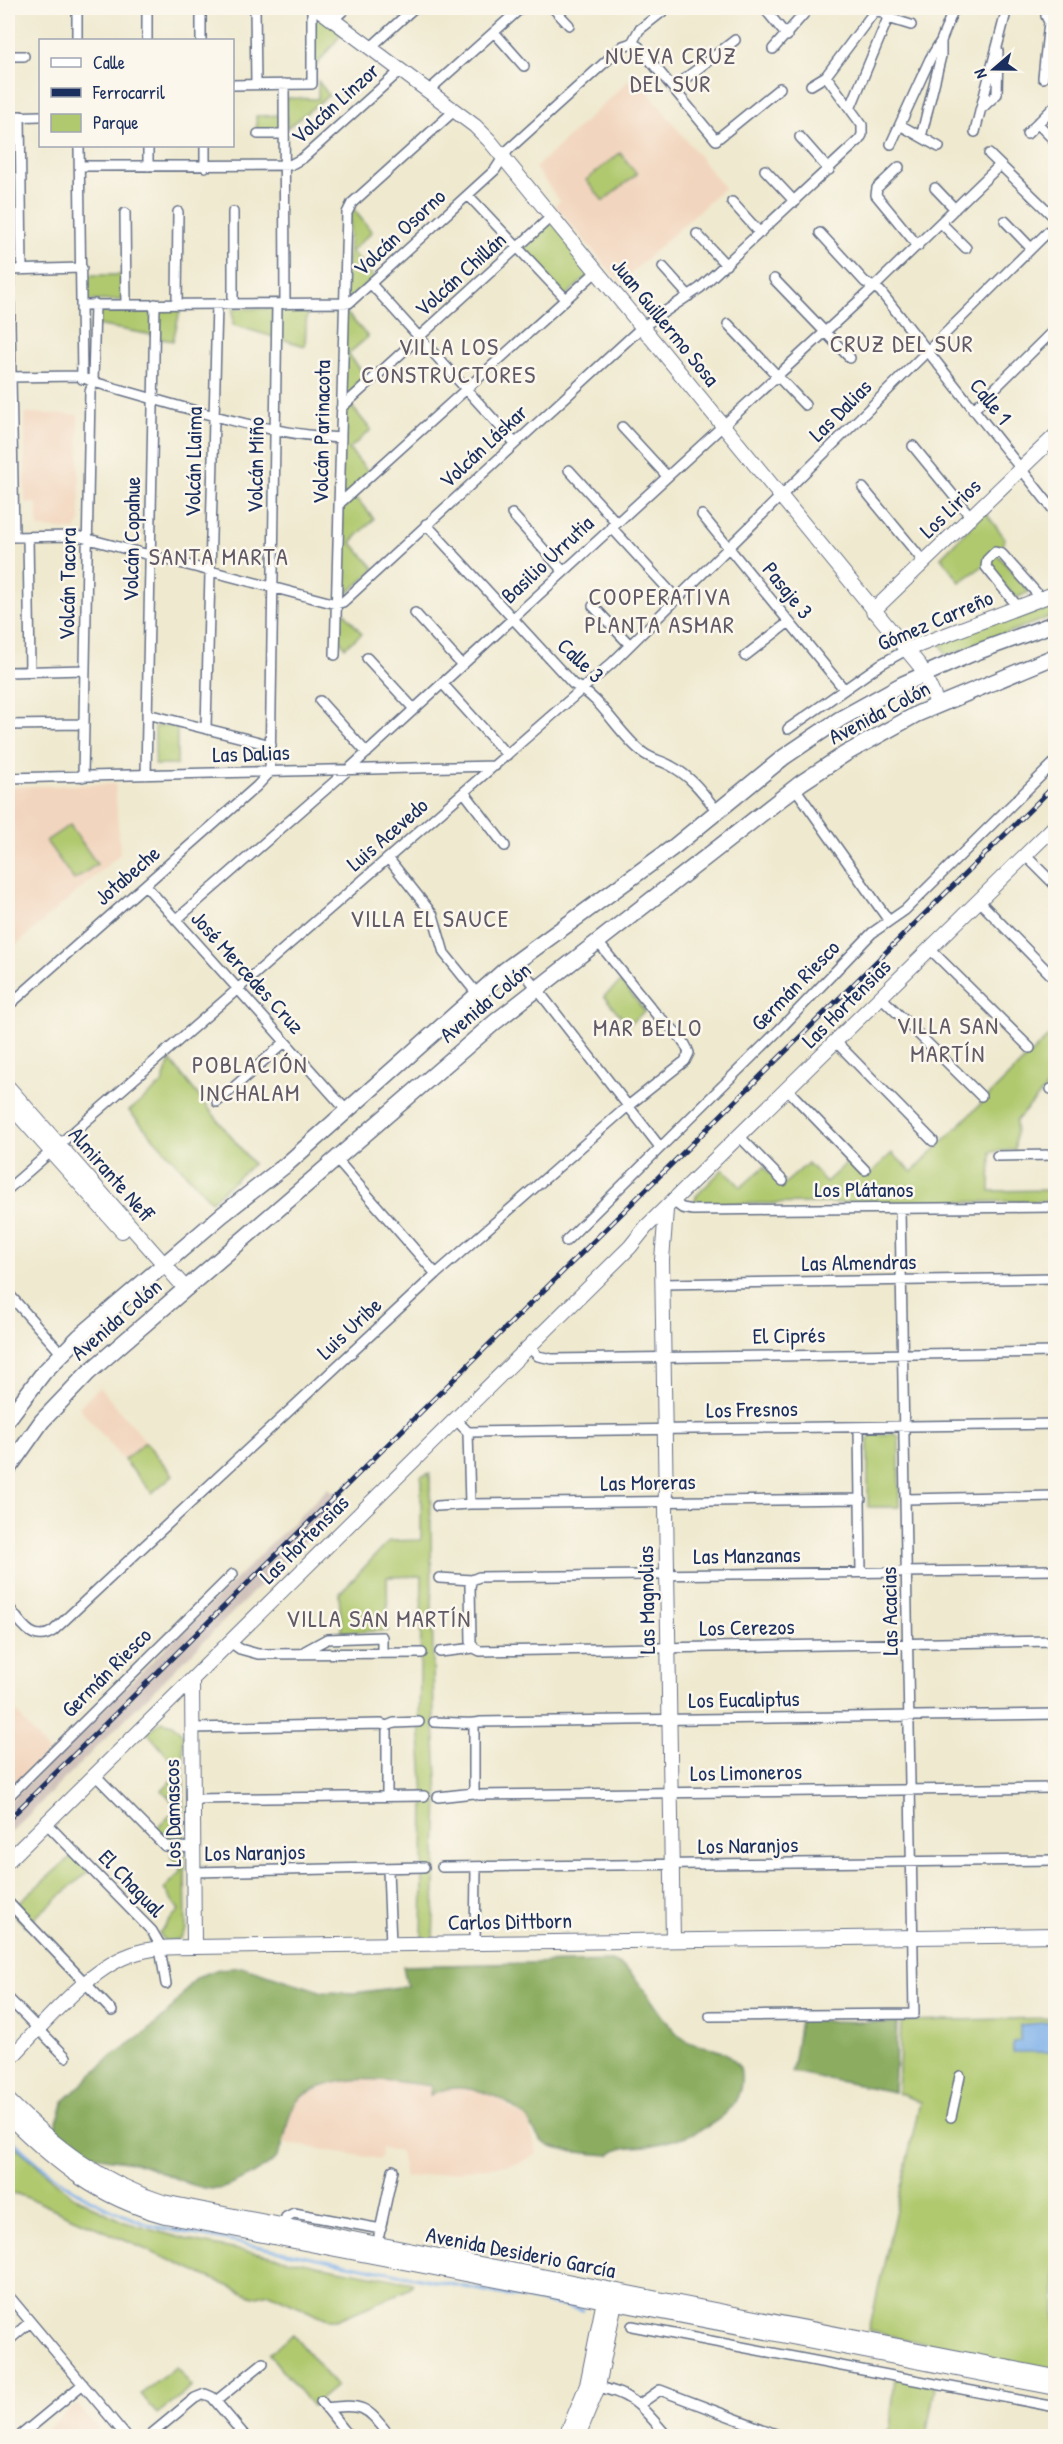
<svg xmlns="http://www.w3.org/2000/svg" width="1063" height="2444" font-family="'Patrick Hand',sans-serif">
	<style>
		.built { fill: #f2d5be }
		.industrial { fill: #cfc1ba }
		.green { fill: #b0c96e; stroke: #667c66; stroke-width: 1.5 }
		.forest { fill: #8cad61; stroke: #546e60; stroke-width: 1.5 }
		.water { fill: #7db0ea; stroke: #4c70a4; stroke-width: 1.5 }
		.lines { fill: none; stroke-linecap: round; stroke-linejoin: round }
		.stream { stroke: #7db0ea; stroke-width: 3 }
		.street-casing { stroke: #657086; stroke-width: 12 }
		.secondary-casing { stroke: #657086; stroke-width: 16 }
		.primary-casing { stroke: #657086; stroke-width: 18 }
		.street { stroke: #fff; stroke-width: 9 }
		.secondary { stroke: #fff; stroke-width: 14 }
		.primary { stroke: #fff; stroke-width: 15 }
		.rail-casing { stroke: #1b2f5e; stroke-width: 5 }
		.rail { stroke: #fbf7ec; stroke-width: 3; stroke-dasharray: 9; stroke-linecap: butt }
		.labels { text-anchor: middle; stroke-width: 5; stroke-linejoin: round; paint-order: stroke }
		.street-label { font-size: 22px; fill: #1b2f5e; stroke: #fbf7ec }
		.neighbourhood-label { font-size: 24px; letter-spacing: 1.5px; fill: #615a67; stroke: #fbf7ec }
	</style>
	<rect width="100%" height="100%" fill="#fbf7ec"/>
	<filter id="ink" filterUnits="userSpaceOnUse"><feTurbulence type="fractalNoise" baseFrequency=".0167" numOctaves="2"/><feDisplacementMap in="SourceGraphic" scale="12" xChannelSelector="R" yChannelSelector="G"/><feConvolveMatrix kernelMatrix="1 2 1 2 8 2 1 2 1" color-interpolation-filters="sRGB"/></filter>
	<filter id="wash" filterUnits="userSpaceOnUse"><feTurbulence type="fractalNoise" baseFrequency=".008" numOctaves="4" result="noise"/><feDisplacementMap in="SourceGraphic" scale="24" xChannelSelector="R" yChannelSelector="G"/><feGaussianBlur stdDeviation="1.35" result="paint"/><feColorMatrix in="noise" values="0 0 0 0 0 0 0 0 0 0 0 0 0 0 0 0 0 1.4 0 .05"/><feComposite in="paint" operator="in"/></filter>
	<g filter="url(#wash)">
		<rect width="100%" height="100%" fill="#efe9cf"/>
		<path class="built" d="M635,75L724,188L620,283L555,205L560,201L535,168Z
			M25,413L78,415L80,522L75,530L38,528L37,504L25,502Z
			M115,784L120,854L8,952V787Z
			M99,1387L174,1474L152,1494L79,1407Z
			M8,1701L48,1752L8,1792Z
			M371,2077L432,2086L430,2095L452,2088H469L494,2096L528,2120L537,2154L519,2163L405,2178L400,2152L382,2148L380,2159L284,2143L293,2106L301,2097L334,2083Z
			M77,2404L104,2436H38Z"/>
		<path class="industrial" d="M328,1488L337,1494L340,1506L8,1835V1803Z"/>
		<path class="green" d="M315,8L344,31L314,68Z
			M318,81L329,95L287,128L286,98L318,99Z
			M282,115L283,132L257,133L256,116Z
			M620,153L637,174L603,201L586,180Z
			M351,206L372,232L351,251L375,278L345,302Z
			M552,218L594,271L565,296L521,248Z
			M85,275H122V300L85,301Z
			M97,306H154L153,335L97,325Z
			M157,306L181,307L173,341L156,338Z
			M233,308L307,310L305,346L233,325Z
			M344,310L368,337L348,354L370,381L342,406Z
			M349,403L371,430L349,449L370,474L340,502L342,409Z
			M353,494L374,519L351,542L375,569L340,600V506Z
			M985,512L1005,538L998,555L1029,592L1016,598L986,564L960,582L941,557Z
			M1055,600V615L946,656L940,642Z
			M339,606L362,634L345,647L337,636Z
			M155,726H177V765H155Z
			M70,825L97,864L74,880L46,841Z
			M621,982L645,1011L628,1025L604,996Z
			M1055,1030V1085H1049L1016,1121L1015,1150L991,1152L990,1191L1055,1190V1201L701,1204L695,1201L696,1196L723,1169L741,1187L764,1167L782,1186L808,1163L826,1182L850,1160L867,1177L892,1153L912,1172Z
			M170,1060L253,1164L211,1201L129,1111L162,1084Z
			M873,1434H895L899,1437V1507H868V1439Z
			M145,1442L173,1475L152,1493L124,1460Z
			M430,1473L434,1722L438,1797L433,1943L422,1944L424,1796L419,1722L422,1576L387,1577L388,1631L342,1632L339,1594L389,1541L421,1540V1476Z
			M162,1721L173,1724L183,1735L186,1929L180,1939L165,1941L159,1933L179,1910L164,1889L182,1871L172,1857L173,1850L154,1831L178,1808L162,1790L180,1771L147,1732Z
			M73,1855L89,1871L25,1926L10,1910Z
			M1055,2018V2372L869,2331L920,2102L898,2093L901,2021Z
			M8,2140L71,2195L124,2222L196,2242L413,2283L409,2289L337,2320H330L269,2293L253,2297L36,2201L17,2194H8Z
			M293,2334L336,2386L312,2406L269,2354Z
			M176,2367L192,2387L157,2414L141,2394Z
			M895,2377L935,2387L926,2436H878L890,2428Z"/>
		<path class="forest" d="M612,1961C642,1972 657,2018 681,2037C702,2054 718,2037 740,2068C750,2117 692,2137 653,2145C637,2148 623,2144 610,2155C594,2153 564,2153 550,2146C533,2138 536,2129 527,2119C504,2095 461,2078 430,2095L431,2086C388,2080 343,2071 303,2096C283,2108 290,2143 274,2160C266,2168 228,2188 218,2189C191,2190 165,2171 140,2164C119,2158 99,2161 79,2149C70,2144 63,2135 55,2128L64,2101L113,2055L148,2031L166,2015L197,1977L219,1969L244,1967L323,1992L355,1993L407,1986L403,1966Z
			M800,2020L897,2023L894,2092L792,2072Z"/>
		<path class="water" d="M1054,2022L1055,2052H1013V2042L1020,2041V2025Z"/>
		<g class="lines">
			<path class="stream" d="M8,2136C53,2181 92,2205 152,2226L583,2310"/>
		</g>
	</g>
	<g filter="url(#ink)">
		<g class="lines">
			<defs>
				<path id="street" d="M77,8V40
					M147,8V40
					M201,8V40
					M255,8L256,84
					M553,8L569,25
					M764,8L787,36
					M333,20L346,8
					M494,32L524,66
					M632,43L639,47L716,140L780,88
					M370,48L414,8
					M773,49L809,8
					M8,56H24
					M1043,78L1049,22L1046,16L1050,10
					M284,84L285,304
					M232,85L312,84V8
					M811,85L826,76L874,12L882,11L888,18L911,25
					M673,88L735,40
					M427,92L521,8
					M850,109L888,18
					M980,110L997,94L998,51
					M20,116L22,270
					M8,117L40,116
					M1037,123L1056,142
					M900,125L939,147
					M975,132C985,90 997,49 1007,8
					M258,134H284
					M1027,134L1056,105
					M800,137L829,170
					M921,137L941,56V41
					M891,144L930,59L941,41L954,8
					M79,146L82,379
					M989,154L1056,219
					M80,166L290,165L303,158L400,71
					M148,166V146
					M205,167V146
					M899,167L877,188L876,195L918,246
					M765,170L795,202
					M935,188L955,209
					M468,195L566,299
					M732,202L760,233
					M125,213L126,304
					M1005,221L1031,248
					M941,223L966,248
					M820,233L865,282L880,291L1056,513
					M697,234L726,265
					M663,267L689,296
					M8,270L82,268
					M9,270L14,537
					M774,279L850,358
					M371,284L515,443
					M177,304L178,212
					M233,304V212
					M82,305L349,303L495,170L508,150L623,46L632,43L639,30L667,8
					M728,324L805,405
					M8,377L80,376L93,382C172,403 259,434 341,438
					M341,408L552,216
					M973,410L1056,328
					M622,427L667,476
					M913,446L971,517
					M569,470L616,522
					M863,488L924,562
					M339,504L597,271
					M512,514L563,571
					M702,515L844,689
					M426,524L573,684C602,698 617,732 642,752C652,760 661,760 671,766C692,777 703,793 717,811
					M611,527L677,599
					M8,537L77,536L336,604L343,602L642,327L700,288L859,140L862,135V125L826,76
					M28,537L30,671
					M593,606L630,645
					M1018,607L986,567L987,560L995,552L1002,554L1041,598
					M415,613L462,665
					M335,655L347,213L352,203L454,111
					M745,656L789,622
					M367,658L414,709
					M8,672L85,670
					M442,683L507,755
					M320,701L367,753
					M147,714L271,745
					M8,725L84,724
					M206,728L217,304
					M788,729L881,664L906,650
					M146,775L155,304
					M83,777L90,392L93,382L95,304
					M8,778L495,766
					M795,788L889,921
					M464,792L505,846
					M1025,855L1056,886
					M388,858L433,915L444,953L478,995
					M145,885L347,1111
					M979,901L1056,980
					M176,920L349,769L874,287L1000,165
					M930,949L1030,1048
					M516,962L660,1147
					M881,997L981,1096
					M8,1006L257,786L270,772L277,304
					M836,1042L933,1141
					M1051,1089H1056
					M788,1090L865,1170
					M217,1102L285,1042
					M740,1137L783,1181
					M997,1156L1056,1155
					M336,1159L436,1274
					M8,1189L612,663L1056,224
					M674,1202L682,1208L693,1210L1056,1207
					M566,1241L779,1030L872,933L905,910L1056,761
					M662,1284L1056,1278
					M8,1293L62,1354
					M528,1346L538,1356L552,1359L1056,1352
					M455,1419L468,1432L1056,1424
					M859,1428L861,1572
					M468,1432L470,1504
					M906,1499L1056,1496
					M437,1506L470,1504L861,1499
					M439,1578L472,1580L479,1577L1056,1570
					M472,1580L470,1586L471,1642L474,1648
					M8,1606C20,1621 32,1645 53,1631L436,1274L628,1106L685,1061L689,1053C684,1037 668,1025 656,1014L597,941
					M230,1642L240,1649L258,1654L422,1653
					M305,1651L327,1639L382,1637V1651
					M440,1652L474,1648L480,1651L1056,1641
					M434,1722C446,1722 471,1725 480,1722L1056,1714
					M474,1725V1793
					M387,1726V1795
					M193,1728L381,1724L387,1726L394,1723L419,1722
					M95,1775L165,1846L194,1848
					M8,1797L233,1574
					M438,1797L474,1793L479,1795L1056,1788
					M193,1799L424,1796
					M46,1823L152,1931L159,1943L166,1984
					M442,1867L1056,1860
					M388,1870L391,1944
					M194,1872L424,1867
					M8,1902L112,2011
					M475,1943L476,1869
					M8,1998L66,2057
					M710,2016L914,2014L900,1209
					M951,2117L960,2076
					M282,2231L286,2217L294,2213L381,2229
					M379,2235L393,2170
					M8,2295L126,2436
					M632,2326L1056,2407
					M8,2341L30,2322
					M593,2386C633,2393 642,2407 667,2436
					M216,2401L263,2363
					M321,2401L349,2436
					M640,2404L660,2390L781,2436
					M326,2408C365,2403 366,2407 390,2436
					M20,2436L83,2384
					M149,2436L195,2398L205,2394L212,2397L245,2436
					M746,2436L757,2427"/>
				<path id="secondary" d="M317,8L475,126L489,140L920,666L938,705
					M873,611L1056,435
					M906,650L1056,593
					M8,1087L185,1288
					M8,1103L122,1231
					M666,1210L662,1260L673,1940
					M192,1680L194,1947
					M8,1861L630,1247L646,1227L1056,825
					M8,2061C40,2028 87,1970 130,1955C150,1947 173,1947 194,1947L1056,1935
					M8,2100C54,2146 100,2182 163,2202L1056,2377
					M8,2116C57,2164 98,2198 165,2216L1056,2388
					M566,2436L587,2385L605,2295
					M578,2436L598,2387L616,2297"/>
				<path id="primary" d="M8,1419L44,1372L79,1337L222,1215L287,1164L505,970L675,846L784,757L840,719L903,684L971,654L1056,623
					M8,1469L42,1421L88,1373L495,1022L801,783L845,754L917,714L1056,656"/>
			</defs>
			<use href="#street" class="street-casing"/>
			<use href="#secondary" class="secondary-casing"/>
			<use href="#primary" class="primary-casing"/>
			<use href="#street" class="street"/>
			<use href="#secondary" class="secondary"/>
			<use href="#primary" class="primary"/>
			<defs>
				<path id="rail" d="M8,1820L1056,784"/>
			</defs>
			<use href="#rail" class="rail-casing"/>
			<use href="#rail" class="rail"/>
		</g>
	</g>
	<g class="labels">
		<g class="street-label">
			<text transform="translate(335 103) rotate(-42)" y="8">Volcán Linzor</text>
			<text transform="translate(399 232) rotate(-43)" y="8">Volcán Osorno</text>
			<text transform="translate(460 274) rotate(-42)" y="8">Volcán Chillán</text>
			<text transform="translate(666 322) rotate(51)" y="8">Juan Guillermo Sosa</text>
			<text transform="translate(991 401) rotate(51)" y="8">Calle 1</text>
			<text transform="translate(840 410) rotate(-45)" y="8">Las Dalias</text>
			<text transform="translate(321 432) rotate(-89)" y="8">Volcán Parinacota</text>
			<text transform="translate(483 446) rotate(-43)" y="8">Volcán Láskar</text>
			<text transform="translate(193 462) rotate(-89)" y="8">Volcán Llaima</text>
			<text transform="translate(255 465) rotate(-89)" y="8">Volcán Miño</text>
			<text transform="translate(950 508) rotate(-44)" y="8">Los Lirios</text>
			<text transform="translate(131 539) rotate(-89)" y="8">Volcán Copahue</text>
			<text transform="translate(547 559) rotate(-43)" y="8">Basilio Urrutia</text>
			<text transform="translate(67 584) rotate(-89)" y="8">Volcán Tacora</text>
			<text transform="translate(788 590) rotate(51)" y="8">Pasaje 3</text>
			<text transform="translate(935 620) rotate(-23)" y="8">Gómez Carreño</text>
			<text transform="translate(581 660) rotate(43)" y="8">Calle 3</text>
			<text transform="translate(879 712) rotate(-28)" y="8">Avenida Colón</text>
			<text transform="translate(251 753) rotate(-2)" y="8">Las Dalias</text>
			<text transform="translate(387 834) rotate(-41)" y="8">Luis Acevedo</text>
			<text transform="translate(127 875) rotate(-41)" y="8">Jotabeche</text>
			<text transform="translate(248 972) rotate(48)" y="8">José Mercedes Cruz</text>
			<text transform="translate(795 985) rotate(-46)" y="8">Germán Riesco</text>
			<text transform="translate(485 1002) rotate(-40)" y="8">Avenida Colón</text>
			<text transform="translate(846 1003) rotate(-45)" y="8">Las Hortensias</text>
			<text transform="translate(112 1174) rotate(49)" y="8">Almirante Neff</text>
			<text x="864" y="1197">Los Plátanos</text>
			<text transform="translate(859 1262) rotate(-1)" y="8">Las Almendras</text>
			<text transform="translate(116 1319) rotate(-41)" y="8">Avenida Colón</text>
			<text transform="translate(349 1328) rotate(-43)" y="8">Luis Uribe</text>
			<text transform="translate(789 1335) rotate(-1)" y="8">El Ciprés</text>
			<text transform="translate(752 1409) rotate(-1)" y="8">Los Fresnos</text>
			<text transform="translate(648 1482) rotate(-1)" y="8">Las Moreras</text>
			<text transform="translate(304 1539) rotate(-45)" y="8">Las Hortensias</text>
			<text transform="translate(747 1555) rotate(-1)" y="8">Las Manzanas</text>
			<text transform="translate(646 1600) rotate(-91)" y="8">Las Magnolias</text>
			<text transform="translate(889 1611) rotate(-91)" y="8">Las Acacias</text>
			<text transform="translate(747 1627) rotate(-1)" y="8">Los Cerezos</text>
			<text transform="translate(106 1672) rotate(-45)" y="8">Germán Riesco</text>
			<text transform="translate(744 1699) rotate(-1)" y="8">Los Eucaliptus</text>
			<text transform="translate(746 1772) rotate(-1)" y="8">Los Limoneros</text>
			<text transform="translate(172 1813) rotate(-91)" y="8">Los Damascos</text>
			<text transform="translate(748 1845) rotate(-1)" y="8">Los Naranjos</text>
			<text transform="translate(255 1852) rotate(-1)" y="8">Los Naranjos</text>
			<text transform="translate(132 1883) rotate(46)" y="8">El Chagual</text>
			<text transform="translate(510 1921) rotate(-1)" y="8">Carlos Dittborn</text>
			<text transform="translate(521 2252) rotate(11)" y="8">Avenida Desiderio García</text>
		</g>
		<g class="neighbourhood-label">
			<text x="671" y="64">NUEVA CRUZ<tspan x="671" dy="28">DEL SUR</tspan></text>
			<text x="902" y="352">CRUZ DEL SUR</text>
			<text x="449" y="355">VILLA LOS<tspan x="449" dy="28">CONSTRUCTORES</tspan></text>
			<text x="219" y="565">SANTA MARTA</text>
			<text x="660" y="605">COOPERATIVA<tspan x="660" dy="28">PLANTA ASMAR</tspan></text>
			<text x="430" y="927">VILLA EL SAUCE</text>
			<text x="948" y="1034">VILLA SAN<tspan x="948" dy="28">MARTÍN</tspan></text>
			<text x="648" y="1036">MAR BELLO</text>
			<text x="250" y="1073">POBLACIÓN<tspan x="250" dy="28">INCHALAM</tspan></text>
			<text x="379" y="1627">VILLA SAN MARTÍN</text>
		</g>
	</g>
	<rect width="1063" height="2444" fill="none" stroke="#fbf7ec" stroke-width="30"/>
	<rect x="39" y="39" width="195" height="108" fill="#fbf7ec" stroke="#a1a7b3" stroke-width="1.5"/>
	<rect x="51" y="58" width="30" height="9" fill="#ffffff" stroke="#a1a7b3" stroke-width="1.5"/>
	<text x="93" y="69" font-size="18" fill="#1b2f5e">Calle</text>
	<rect x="51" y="88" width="30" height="9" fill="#1b2f5e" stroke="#a1a7b3" stroke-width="1.5"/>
	<text x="93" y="99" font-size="18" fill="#1b2f5e">Ferrocarril</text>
	<rect x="51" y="114" width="30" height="18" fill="#b0c96e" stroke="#a1a7b3" stroke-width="1.5"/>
	<text x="93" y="129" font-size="18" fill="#1b2f5e">Parque</text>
	<g transform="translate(994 69) rotate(250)" stroke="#fbf7ec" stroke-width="4.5" paint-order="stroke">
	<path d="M0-4.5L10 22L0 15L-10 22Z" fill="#1b2f5e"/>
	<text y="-9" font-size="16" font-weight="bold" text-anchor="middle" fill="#1b2f5e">N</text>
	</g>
</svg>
